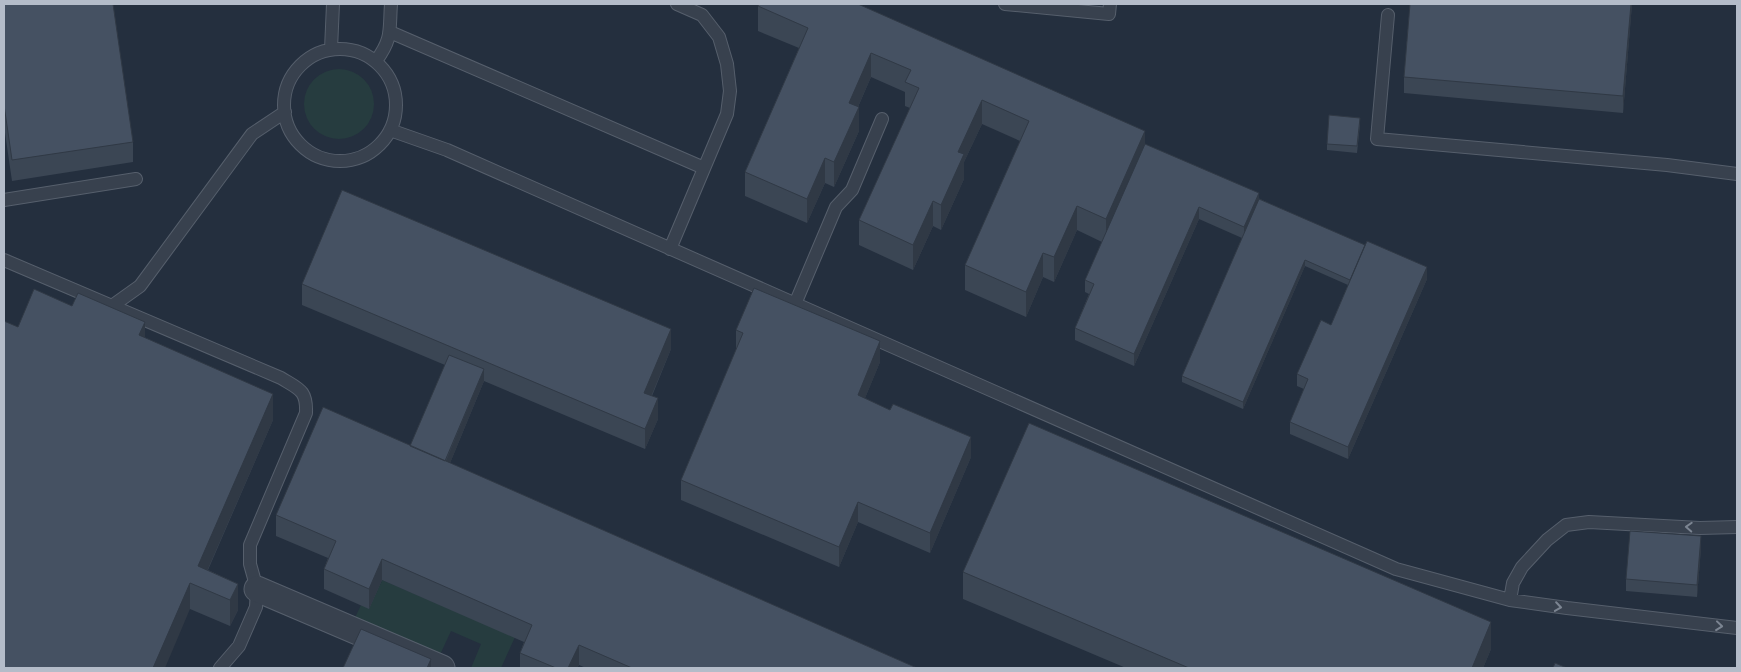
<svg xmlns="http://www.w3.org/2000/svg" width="1741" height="672" font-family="'Exo 2',sans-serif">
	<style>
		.green { fill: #263c3f }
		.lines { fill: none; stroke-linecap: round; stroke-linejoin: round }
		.lane-casing { stroke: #565f6c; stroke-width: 14 }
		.street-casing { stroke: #565f6c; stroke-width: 27 }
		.lane { stroke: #38414e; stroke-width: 12 }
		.street { stroke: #38414e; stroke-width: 25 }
		.wall { fill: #3b4654 }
		.shaded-wall { fill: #303945 }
		.building { fill: #455162; stroke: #303945 }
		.oneway { stroke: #7c8592 }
	</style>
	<rect width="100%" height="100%" fill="#242f3e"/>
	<path class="green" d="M304 104a35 35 0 1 1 70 0a35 35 0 1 1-70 0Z
		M382,580L515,637L501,668H471L481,644L451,631L438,659L353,622L361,605L369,608Z"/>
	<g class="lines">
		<defs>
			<path id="lane" d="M1005,4L1109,14L1110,4
				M1388,15L1377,139L1667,165L1737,174
				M390,32L704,168
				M331,49L333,4
				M284 105a56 56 0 1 1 112 0a56 56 0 1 1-112 0Z
				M376,61C393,38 389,30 391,4
				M390,130L447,150L1396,569L1510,600L1567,608L1737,628
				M4,200L136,179
				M670,249L727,114L730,91L727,64L719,37L702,15L677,4
				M4,260L281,378C299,389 307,390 306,413L250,545V564L257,589L256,607L239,646L220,668
				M795,304L836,207L852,190L882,119
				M112,306L140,286L252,134L285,112
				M1510,600L1513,583L1522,567L1547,540L1566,525L1589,522L1700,528L1737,527"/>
			<path id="street" d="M257,589L442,668"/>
		</defs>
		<use href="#lane" class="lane-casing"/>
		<use href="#street" class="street-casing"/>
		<use href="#lane" class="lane"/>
		<use href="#street" class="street"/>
	</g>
	<path class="wall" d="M4,4L133,142V162L12,181L4,126Z
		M1410,4H1632L1623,113L1404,93V77Z
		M758,6L1145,144L1427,279L1348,459L1290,434V422L1304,389L1297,386V374L1331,325L1348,285L1305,266L1243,409L1182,382V376L1242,238L1199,219L1134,366L1075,340V328L1089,294L1085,292V280L1102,242L1077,230L1054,282L1043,277L1026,317L965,290V265L1020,141L982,124L964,162V179L941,230L933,226L913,270L859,245V220L910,108L905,106V92L871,77L858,107L859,131L834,187L825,183L807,223L745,196V172L799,48L758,31Z
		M1360,124L1357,153L1327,150V144Z
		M302,284L671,349L652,396L658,419L645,449L484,381L450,463L917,668H586L579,665L577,668H520V653L524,642L382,580L369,609L324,589V569L328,558L276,536V515L410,446L445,365L302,305Z
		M18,327L145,338L273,420L208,570L238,584V610L230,626L190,609Z
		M736,330L880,362L865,398L971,457L930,553L858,522L839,567L681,500V480L736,350Z
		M1701,548L1697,597L1626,591V579Z
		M963,572L1491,649L1483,668H1126L963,599Z"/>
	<path class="shaded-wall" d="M1631,4H1632L1623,113V96Z
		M871,53V77L849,127V103Z
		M982,100V124L964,162V179L941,230V205L958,152Z
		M859,107V131L834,187V162Z
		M1145,131V156L1106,244V219Z
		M825,158V183L807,223V199Z
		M1259,193V205L1244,239V227Z
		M933,201V226L913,270V245Z
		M1077,206V230L1054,282V257Z
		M1199,207V219L1134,366V354Z
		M1043,253V277L1026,317V292Z
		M1305,260V266L1243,409V402Z
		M1427,267V279L1348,459V447Z
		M145,322V348L139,335Z
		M671,329V349L644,413V393Z
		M880,341V362L858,415V395Z
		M484,369V381L443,480V468Z
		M273,394V420L200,587L198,566Z
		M658,398V419L645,449V429Z
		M971,437V457L930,553V533Z
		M858,502V522L839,567V547Z
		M1701,536V548L1697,597V585Z
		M382,559V580L369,609V589Z
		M190,583V609L165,668H153Z
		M238,584V610L230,626V600Z
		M1491,622V649L1483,668H1472Z
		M579,645V665L577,668H568Z
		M431,659V668H427Z"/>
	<path class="building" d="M4,4H113L133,142L12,160L4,105Z
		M759,4H858L1145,131L1106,219L1077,206L1054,257L1043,253L1026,292L965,265L1029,121L982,100L958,152L964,154L941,205L933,201L913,245L859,220L919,88L905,82L911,70L871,53L849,103L859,107L834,162L825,158L807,199L745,172L808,28L758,6Z
		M1410,4H1631L1623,96L1404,77Z
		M1329,115L1360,118L1357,146L1327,144Z
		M1145,144L1259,193L1244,227L1199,207L1134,354L1075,328L1094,284L1085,280Z
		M342,190L671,329L644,393L658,398L645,429L302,284Z
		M1259,199L1365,245L1350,280L1305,260L1243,402L1182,376Z
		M1367,241L1427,267L1348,447L1290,422L1308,379L1297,374L1321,320L1331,325Z
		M754,288L880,341L858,395L890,410L893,404L971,437L930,533L858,502L839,547L681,480L743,333L736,330Z
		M34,289L72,306L78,293L145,322L139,335L273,394L198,566L238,584L230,600L190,583L153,668H4V321L18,327Z
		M449,355L484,369L445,461L410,446Z
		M323,407L917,668H632L579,645L568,668H556L520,653L532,625L382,559L369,589L324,569L336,541L276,515Z
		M1029,423L1491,622L1472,668H1189L963,572Z
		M1630,531L1701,536L1697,585L1626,579Z
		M361,629L431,659L427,668H343Z
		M1555,663L1567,668H1553Z"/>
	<defs><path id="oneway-chevron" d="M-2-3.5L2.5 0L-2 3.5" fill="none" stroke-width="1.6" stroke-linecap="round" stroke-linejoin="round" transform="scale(1.25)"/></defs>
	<g class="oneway">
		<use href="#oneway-chevron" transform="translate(1689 527) rotate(-177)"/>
		<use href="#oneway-chevron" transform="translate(1558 607) rotate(8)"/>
		<use href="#oneway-chevron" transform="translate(1719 626) rotate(6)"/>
	</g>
	<rect width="1741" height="672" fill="none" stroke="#b4bcc9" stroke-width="10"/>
</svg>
